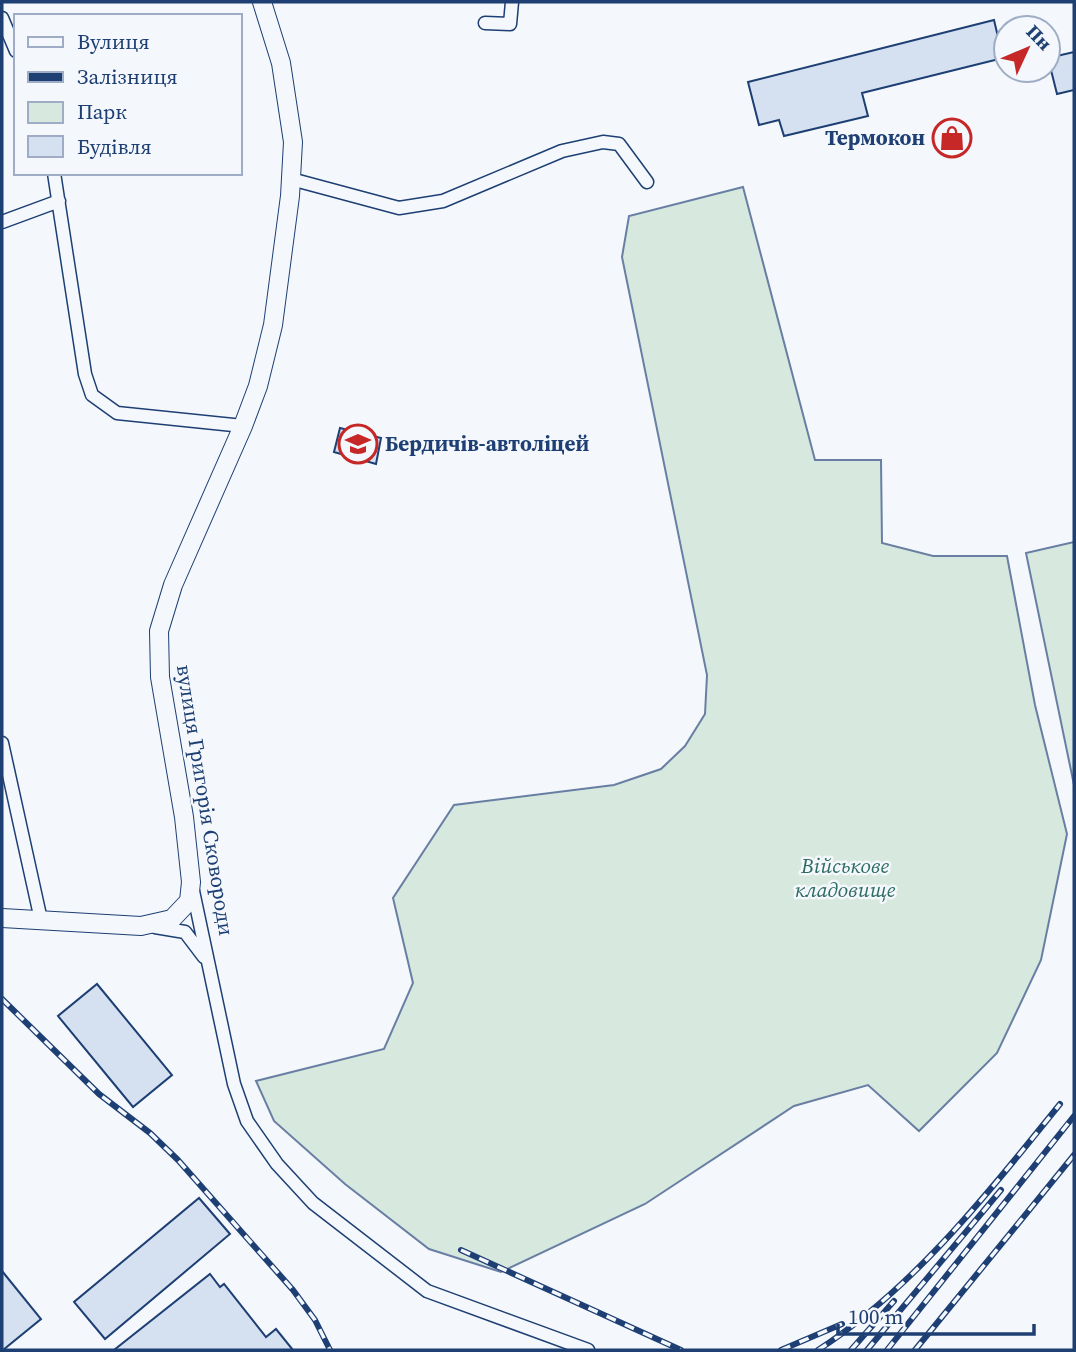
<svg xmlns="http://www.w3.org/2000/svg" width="1076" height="1352" font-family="'Source Serif 4',serif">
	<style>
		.green { fill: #d7e8df; stroke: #687fa3; stroke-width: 2 }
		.building { fill: #d5e0f0; stroke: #1d3f73; stroke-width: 2 }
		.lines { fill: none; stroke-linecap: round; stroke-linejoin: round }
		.minor-casing { stroke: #1d3f73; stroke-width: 15 }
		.secondary-casing { stroke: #1d3f73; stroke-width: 20 }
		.minor { stroke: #f4f7fb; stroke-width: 12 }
		.secondary { stroke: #f4f7fb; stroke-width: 18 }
		.rail-casing { stroke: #1d3f73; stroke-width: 6 }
		.rail { stroke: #f4f7fb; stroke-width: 3.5; stroke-dasharray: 10; stroke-linecap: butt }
		.labels { text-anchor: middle; stroke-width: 5; stroke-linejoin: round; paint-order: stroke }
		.poi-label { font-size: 21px; font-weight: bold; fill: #1d3f73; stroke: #f4f7fb; text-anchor: end }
		.street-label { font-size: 21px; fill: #1d3f73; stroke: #f4f7fb }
		.park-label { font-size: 21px; font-style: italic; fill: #2c6c60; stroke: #f4f7fb }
	</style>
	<rect width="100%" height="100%" fill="#f4f7fb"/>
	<path class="green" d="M743,187L815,460H881L882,543L933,556H1007L1035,705L1067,834L1041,960L997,1053L919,1131L868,1085L794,1106L645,1204L501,1272L429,1249L345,1184L274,1121L256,1081L384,1049L413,983L393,898L454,805L614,785L661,769L685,746L705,714L707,675L622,257L629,216Z
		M1074,542V785L1026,553Z"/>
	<path class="building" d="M994,20L1003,58L862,93L868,116L784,136L779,120L759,125L748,82Z
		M1074,52V90L1057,94L1048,58Z
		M340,428L381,438L376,464L334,452Z
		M97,984L172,1075L133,1107L58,1016Z
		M199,1198L230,1234L105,1339L74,1302Z
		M2,1271L41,1319L3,1350H2Z
		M210,1274L220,1287L224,1284L266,1337L276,1329L293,1350H114Z"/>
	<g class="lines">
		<defs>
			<path id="minor" d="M2,18L16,51
				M485,23L510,24L512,2
				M54,173L85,374L92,395L117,413L243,426
				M291,179L399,208L443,201L562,151L603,142L619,144L647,182
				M2,222L59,201
				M2,743L41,920
				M193,891L234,1084L247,1121L277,1164L313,1203L427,1291L588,1350
				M155,927L185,932L204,957"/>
			<path id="secondary" d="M2,918L141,926L172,919L189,901L191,882L184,817L160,677L159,631L173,585L243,426L258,386L273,325L290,196L293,142L281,63L262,2"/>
		</defs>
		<use href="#minor" class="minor-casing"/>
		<use href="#secondary" class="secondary-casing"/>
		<use href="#minor" class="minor"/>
		<use href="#secondary" class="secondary"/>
		<defs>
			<path id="rail" d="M2,999L99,1094L150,1133L178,1160L293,1290L315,1320L330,1350
				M461,1250L681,1350
				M781,1350L842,1324
				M818,1350C914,1288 989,1192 1060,1104
				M851,1350L894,1301
				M867,1350L1001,1190
				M887,1350L1074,1116
				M915,1350L1074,1155"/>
		</defs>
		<use href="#rail" class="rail-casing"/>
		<use href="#rail" class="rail"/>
	</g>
	<defs>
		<symbol id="shop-ring" viewBox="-11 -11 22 22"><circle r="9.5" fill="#f4f7fb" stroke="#c62828" stroke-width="1.5"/><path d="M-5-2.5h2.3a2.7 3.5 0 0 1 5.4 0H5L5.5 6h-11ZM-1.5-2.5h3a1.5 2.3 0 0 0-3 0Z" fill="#c62828"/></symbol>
		<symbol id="school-ring" viewBox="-11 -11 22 22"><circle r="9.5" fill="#f4f7fb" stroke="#c62828" stroke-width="1.5"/><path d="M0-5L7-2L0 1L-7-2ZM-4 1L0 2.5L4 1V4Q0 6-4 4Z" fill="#c62828"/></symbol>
	</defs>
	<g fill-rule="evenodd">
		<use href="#shop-ring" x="930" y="116" width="44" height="44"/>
		<use href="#school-ring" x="336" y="422" width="44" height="44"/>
	</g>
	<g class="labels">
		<g class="poi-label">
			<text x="925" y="145">Термокон</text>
			<text x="385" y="451" text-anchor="start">Бердичів-автоліцей</text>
		</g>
		<g class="street-label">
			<text transform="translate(205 800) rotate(81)" y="7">вулиця Григорія Сковороди</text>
		</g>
		<g class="park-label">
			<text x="845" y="873">Військове<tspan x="845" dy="24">кладовище</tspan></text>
		</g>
	</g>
	<rect width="1076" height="1352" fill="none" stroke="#1d3f73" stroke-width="7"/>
	<rect x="14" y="14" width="228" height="161" fill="#f4f7fb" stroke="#9eadc5" stroke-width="2"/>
	<rect x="28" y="37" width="35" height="10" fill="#f4f7fb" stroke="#9eadc5" stroke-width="2"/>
	<text x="77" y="49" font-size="21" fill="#1d3f73">Вулиця</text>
	<rect x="28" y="72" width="35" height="10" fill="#1d3f73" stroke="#9eadc5" stroke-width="2"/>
	<text x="77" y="84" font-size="21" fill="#1d3f73">Залізниця</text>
	<rect x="28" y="102" width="35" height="21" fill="#d7e8df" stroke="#9eadc5" stroke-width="2"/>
	<text x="77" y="119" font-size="21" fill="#1d3f73">Парк</text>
	<rect x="28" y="136" width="35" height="21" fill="#d5e0f0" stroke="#9eadc5" stroke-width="2"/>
	<text x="77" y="154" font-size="21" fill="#1d3f73">Будівля</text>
	<g transform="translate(1027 49) rotate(46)"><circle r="33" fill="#f4f7fb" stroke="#9eadc5" stroke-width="2"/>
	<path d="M0-5L12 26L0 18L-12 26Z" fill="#c62828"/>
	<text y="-10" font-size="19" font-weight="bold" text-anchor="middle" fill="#1d3f73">Пн</text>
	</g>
	<path d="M838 1324v10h196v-10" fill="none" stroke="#1d3f73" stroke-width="3.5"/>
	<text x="848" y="1324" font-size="21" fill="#1d3f73" stroke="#f4f7fb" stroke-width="5" paint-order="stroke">100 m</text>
</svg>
